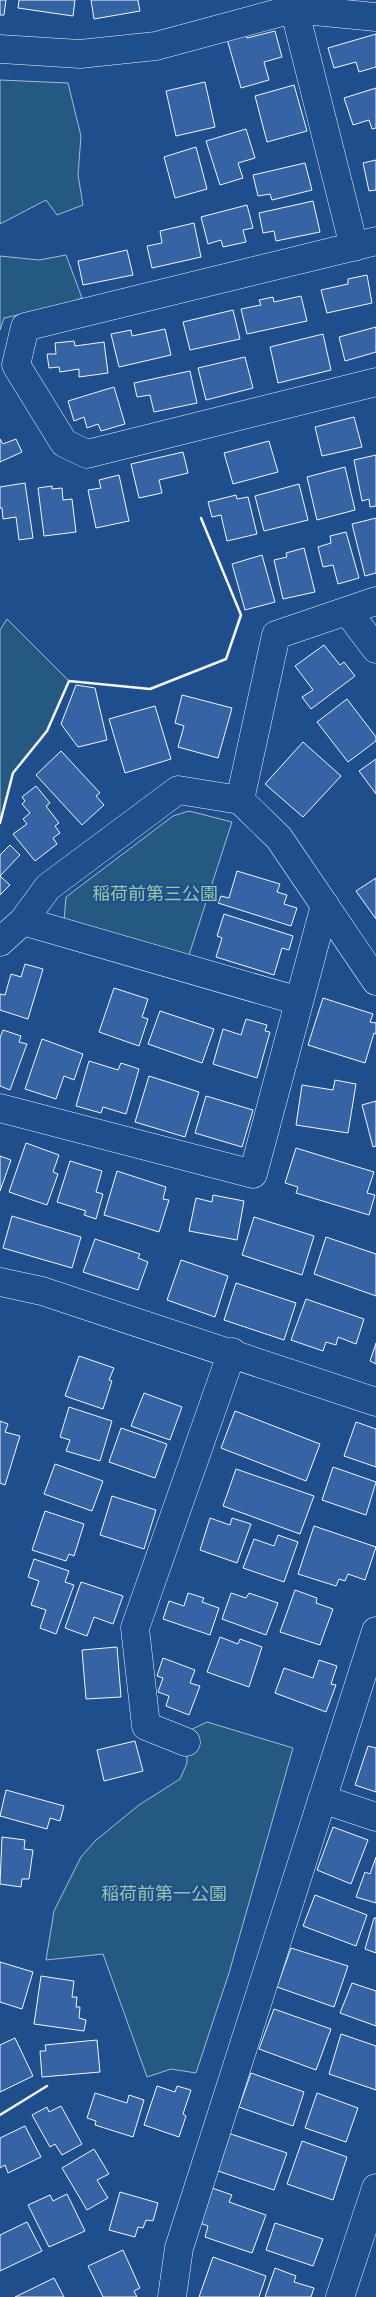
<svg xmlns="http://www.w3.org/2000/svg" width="376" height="2297" font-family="'Alegreya Sans','Noto Sans JP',sans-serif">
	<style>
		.green { fill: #245a82; stroke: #a8bbd7 }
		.building { fill: #3563a3; stroke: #f2f6ff }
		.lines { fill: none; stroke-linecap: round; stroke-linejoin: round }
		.street-casing { stroke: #f2f6ff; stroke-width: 29 }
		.street { stroke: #1f4e8c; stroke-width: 28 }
		.wall { stroke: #f2f6ff; stroke-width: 2.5 }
		.labels { text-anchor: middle; stroke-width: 4; stroke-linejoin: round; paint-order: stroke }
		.park-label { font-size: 18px; fill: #97c8a6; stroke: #1f4e8c }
	</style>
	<rect width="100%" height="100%" fill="#1f4e8c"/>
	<path class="green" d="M0,80L68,83L81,136L78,175L83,205L57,215L46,200L0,224Z
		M66,255L82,298L64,305L4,318L0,330V256L39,260Z
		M7,619L69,681L47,731L13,773L0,823V630Z
		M189,811L232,822L188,958L64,921L66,897L173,816Z
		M207,1722L293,1748L229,1973L196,2073L171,2069L147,2077L103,1954L46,1960L54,1911L81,1857L95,1841L139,1805L180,1779L187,1763L186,1732Z"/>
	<path class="building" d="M0,0H6L4,15H0Z
		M19,0H75L73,16L18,8Z
		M91,0H138L140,11L94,19Z
		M275,31L282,57L264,62L269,80L241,88L227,39L245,34L247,38Z
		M376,34V67L359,72L356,62L334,68L328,48Z
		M205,82L215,127L176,136L166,91Z
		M294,85L307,131L267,142L255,96Z
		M376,88V128L372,129L369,120L353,125L344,98Z
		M246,129L255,158L238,163L243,178L220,185L206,141Z
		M196,147L207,189L175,198L164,157Z
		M376,160V190L369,191L363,163Z
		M305,163L312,190L272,200L270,194L258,196L253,175Z
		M313,201L320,232L276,241L274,231L263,233L259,213Z
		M247,205L253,228L243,230L246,242L223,247L221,240L208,244L201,217Z
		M194,223L201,257L152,268L147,246L162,243L160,231Z
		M127,250L133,275L83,285L78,261Z
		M367,275L372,303L327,313L321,290L348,284V279Z
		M301,296L307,321L247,334L241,309L261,305L259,300L273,297L274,302Z
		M233,310L240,339L190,350L183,322Z
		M376,327V352L345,361L339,337Z
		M165,329L171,355L119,367L111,334L131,330L132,336Z
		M323,334L331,370L278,383L270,347Z
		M74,341L75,346L104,342L108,373L79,377V369L60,372L59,367L49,368L47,354H56L55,343Z
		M245,357L253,388L206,400L198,368Z
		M190,371L197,403L154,412L150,395L137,397L134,383Z
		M114,387L125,424L101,431L98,424L87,428L84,417L74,421L68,401Z
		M354,417L362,447L322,456L315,427Z
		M0,439L3,444L16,439L22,452L0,462Z
		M269,441L278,472L233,484L224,453Z
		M183,452L188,473L159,480L162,493L139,498L131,464Z
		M376,455V506L370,507L369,499L362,501L354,460Z
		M345,467L355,510L317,520L307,477Z
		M119,475L129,521L96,528L88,490L101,488L99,480Z
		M25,483L33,538L19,540L16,517L3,519L2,508H0V487Z
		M299,484L308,520L264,531L255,496Z
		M52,486V489L62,488L63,500L72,499L76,532L44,536L38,488Z
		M236,495L237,499L248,497L257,534L227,541L221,515L212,517L208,502Z
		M376,518V573L365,576L352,524Z
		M346,532L359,578L338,584L333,565L323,567L318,547L331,543L330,536Z
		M304,548L315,592L283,599L274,560L287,557L286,553Z
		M262,555L275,602L245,610L232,564Z
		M324,645L340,665L344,662L355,676L311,709L302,697L313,690L295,666Z
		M76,685L95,688L107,740L78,747L61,724Z
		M182,695L232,708L218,758L178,747L184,726L175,723Z
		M347,699L376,737V741L348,762L317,722Z
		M155,706L171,759L125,773L109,719Z
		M303,742L341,776L303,817L265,784Z
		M61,751L100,793L96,796L104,805L82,825L36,775Z
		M376,759V794L359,771Z
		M36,786L50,803L46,806L59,823L55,826L60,833L53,838L57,844L35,861L13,834L27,824L23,819L30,813L22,804L25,801L22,797Z
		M10,845L20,855L0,876L10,885L0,895V855Z
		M237,871L280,884L277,892L287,895L284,904L297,908L291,926L218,903L221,896L229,898Z
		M376,878V919L356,891Z
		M224,914L293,936L289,950L282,948L274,975L216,957L222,938L217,936Z
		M25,964L43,969L28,1019L0,1010V994L5,995L11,974L21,977Z
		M114,988L148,999L142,1017L148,1019L139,1046L99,1032Z
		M323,998L373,1014L370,1022L376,1023V1034L374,1033L365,1063L308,1045Z
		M160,1011L214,1029L202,1063L148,1044Z
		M246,1019L267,1025L265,1031L270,1032L257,1078L213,1064L223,1029L241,1035Z
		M3,1030L21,1036L19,1042L27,1044L10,1090L0,1086V1038Z
		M42,1039L83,1054L74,1080L64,1076L56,1099L25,1089Z
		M89,1061L118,1070L121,1063L139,1069L126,1114L103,1107L101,1113L76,1106Z
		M149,1076L199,1092L185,1137L135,1122Z
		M335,1080L356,1084L348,1133L296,1125L302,1085L333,1090Z
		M206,1096L253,1110L242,1147L195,1133Z
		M376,1101V1146L373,1147L362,1105Z
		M26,1143L59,1155L53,1172L58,1174L47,1205L9,1192Z
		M296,1148L374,1172L367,1193L375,1195L369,1215L296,1193L298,1187L285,1183Z
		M0,1156L11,1160L0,1191Z
		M70,1161L102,1171L96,1192L103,1194L96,1219L84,1215L86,1211L57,1202Z
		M117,1171L166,1187L163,1199L169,1200L159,1232L104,1215Z
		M213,1195L244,1201L237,1240L189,1231L196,1198L212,1202Z
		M12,1216L81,1237L72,1268L3,1248Z
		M254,1217L314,1236L302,1275L242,1255Z
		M326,1237L376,1254V1296L314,1274Z
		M95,1239L140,1254L138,1258L148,1262L138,1290L83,1272Z
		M181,1260L228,1276L215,1317L167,1300Z
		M236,1283L296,1303L284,1340L224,1320Z
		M306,1299L364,1319L356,1344L338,1337L336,1345L326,1342L323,1351L291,1340Z
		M376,1343V1364L370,1361Z
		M79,1356L114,1368L109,1380L112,1381L103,1409L65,1396Z
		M144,1393L182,1407L170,1440L131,1426Z
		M69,1407L112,1421L100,1461L66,1451L70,1440L60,1437Z
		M235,1411L320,1444L306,1481L221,1448Z
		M0,1421L8,1424L5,1432L20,1436L5,1485L0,1483Z
		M356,1422L376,1429V1467L344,1456Z
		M121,1428L167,1444L155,1478L109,1462Z
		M55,1464L103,1481L92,1511L44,1494Z
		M333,1467L376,1482L366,1515L322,1500Z
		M236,1469L314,1496L300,1534L223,1506Z
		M112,1496L156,1510L144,1549L100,1535Z
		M45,1511L84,1524L74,1556L69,1554L66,1561L32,1550Z
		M210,1518L230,1525L232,1518L251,1524L237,1563L200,1550Z
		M314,1526L376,1547L365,1580L348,1574L345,1581L339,1579L336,1586L298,1574Z
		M278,1535L298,1542L284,1582L243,1568L254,1539L274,1546Z
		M34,1559L69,1571L65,1582L74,1585L56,1634L40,1628L46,1610L31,1605L39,1581L28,1577Z
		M81,1582L123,1596L113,1624L94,1617L87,1636L65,1628Z
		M295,1590L317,1598L316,1603L333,1609L320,1645L280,1632Z
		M188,1593L204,1598L202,1602L219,1608L210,1635L163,1619L169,1601L184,1606Z
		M231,1593L246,1598L249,1593L278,1603L266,1635L222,1619Z
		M220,1637L238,1644L240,1639L262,1647L249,1687L207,1672Z
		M117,1647L121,1697L86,1699L82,1650Z
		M163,1658L195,1670L190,1683L200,1686L189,1715L166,1706L169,1696L158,1692L163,1678L157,1676Z
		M319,1660L337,1666L331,1684L336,1685L326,1712L275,1693L284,1668L313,1678Z
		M135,1741L143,1771L104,1781L97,1750Z
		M368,1746L376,1748V1792L355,1785Z
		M6,1790L64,1806L60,1821L50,1818L47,1829L0,1816Z
		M333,1827L368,1840L351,1884L317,1870Z
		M2,1837L25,1840L24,1849L33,1850L29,1879H22L21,1887L0,1884Z
		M376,1857V1903L356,1897L365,1872L370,1874Z
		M315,1895L367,1915L356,1946L303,1926Z
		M374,1918H376V1953L365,1949Z
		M291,1948L348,1966L334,2007L277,1987Z
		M0,1962L33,1972L22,2009L0,2002Z
		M41,1976L74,1981L72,1997H77L76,2007H80L79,2018L86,2020L84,2031L34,2024Z
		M352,1983L376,1991V2026L340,2013Z
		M274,2009L331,2029L316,2070L259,2049Z
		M341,2034L376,2046V2090L329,2074Z
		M15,2038L33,2076L0,2092V2045Z
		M97,2040L100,2072L42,2077L40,2051H46L45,2045Z
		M251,2073L304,2092L293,2126L239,2107Z
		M157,2086L175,2092L177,2086L191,2090L183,2114L186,2116L179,2137L144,2125Z
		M95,2093L127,2103L129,2095L144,2100L133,2137L95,2125L96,2121L87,2118Z
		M317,2093L358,2108L346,2142L305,2128Z
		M61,2106L82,2144L62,2155L55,2144L50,2147L32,2115L47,2107L49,2112Z
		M25,2126L41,2157L8,2173L5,2165L0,2168V2138Z
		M228,2133L287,2153L274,2190L215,2170Z
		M302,2141L347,2157L333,2200L287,2184Z
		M94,2149L109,2174L97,2180L108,2198L87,2210L62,2168Z
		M212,2188L232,2195L229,2202L266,2215L252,2253L205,2237L208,2226L200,2223Z
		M120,2192L158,2203L153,2221L146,2220L143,2228L138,2227L135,2237L109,2230Z
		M67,2194L85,2231L49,2247L28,2205L50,2195L53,2201Z
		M27,2222L42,2251L0,2271V2235Z
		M275,2223L323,2239L313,2266L266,2250Z
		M123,2250L140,2288L134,2291L137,2297H103L88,2266Z
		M213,2257L266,2276L259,2297H199Z
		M275,2268L296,2276L294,2282L314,2288L311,2297H265Z
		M54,2278L64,2297H15Z"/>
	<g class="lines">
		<defs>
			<path id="street" d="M292,0L354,247
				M0,49L80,54L156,46L293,9L376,17
				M376,241L25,327L16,365L64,443L87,454L376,382
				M348,612L376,649
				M240,800L279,838L376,981
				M23,921L299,1001
				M0,942L23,921L48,887L178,790L240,800L276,635L376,601
				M0,1108L253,1174L325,905
				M0,1282L42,1291L376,1402
				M186,1742L146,1726L135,1628L232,1352
				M322,1799L376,1817
				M172,2297L179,2248L376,1631
				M340,2297L376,2188"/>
		</defs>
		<use href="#street" class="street-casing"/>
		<use href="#street" class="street"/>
		<path class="wall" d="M0,823L13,773L47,731L69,681L150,689L226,659L241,615L201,518
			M0,2115L47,2086"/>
	</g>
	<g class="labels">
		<g class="park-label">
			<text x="155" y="900">稲荷前第三公園</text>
			<text x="164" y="1900">稲荷前第一公園</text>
		</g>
	</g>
</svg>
